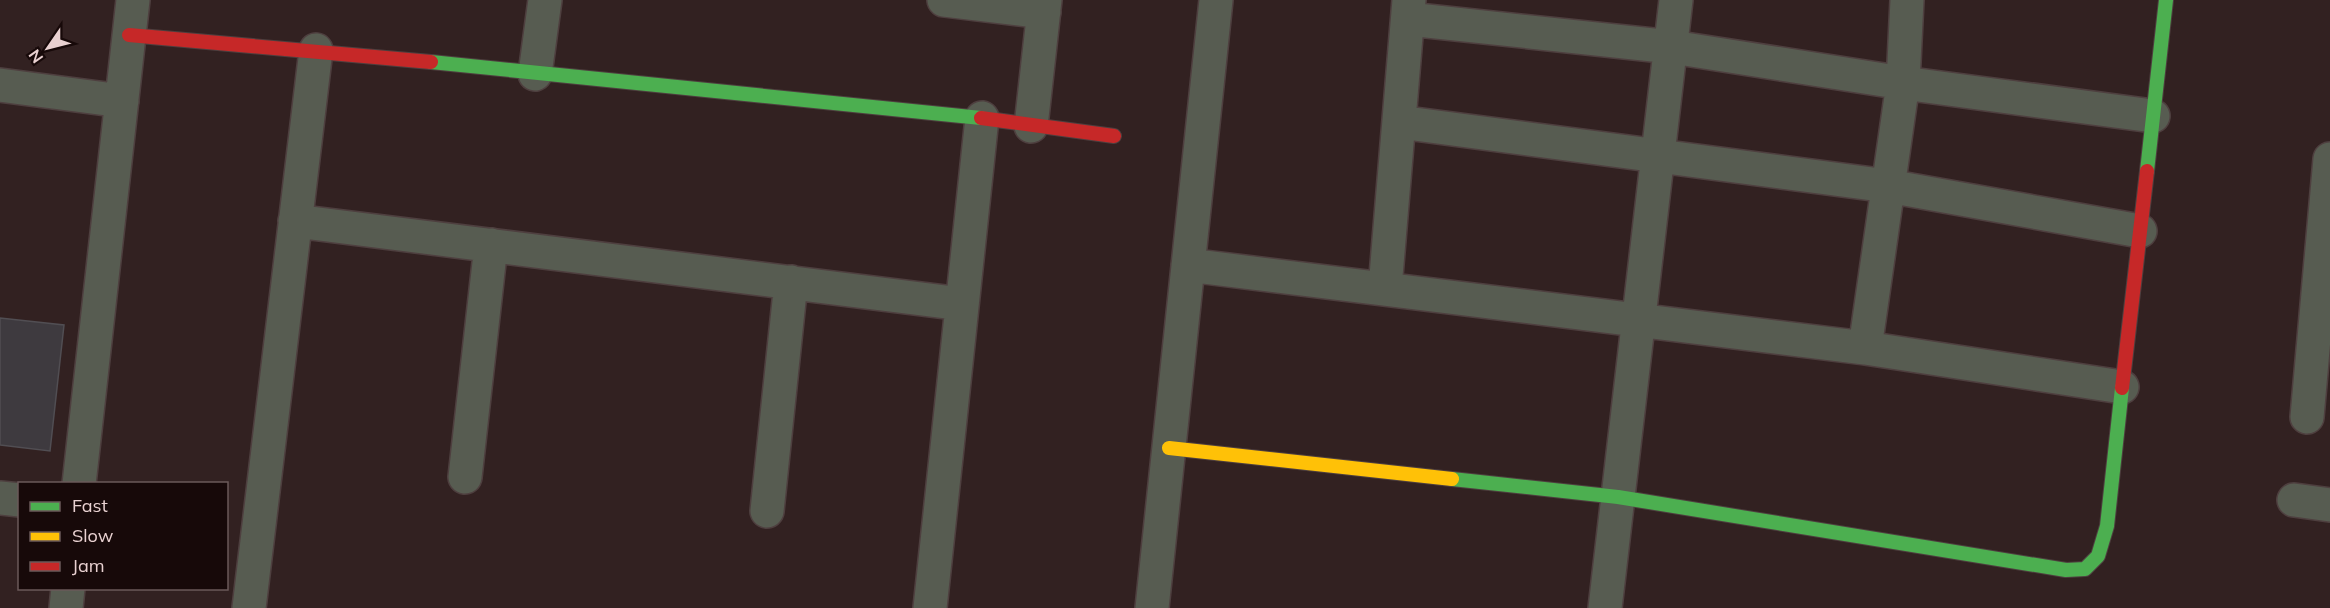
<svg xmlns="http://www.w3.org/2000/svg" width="2330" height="608" font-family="Mulish,sans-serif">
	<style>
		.building { fill: #3e3a3f; stroke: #514e53; stroke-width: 1.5 }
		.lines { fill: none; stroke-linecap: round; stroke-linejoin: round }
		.street-casing { stroke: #4e3f3f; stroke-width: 36 }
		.fast-casing { stroke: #4e3f3f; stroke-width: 16 }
		.slow-casing { stroke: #4e3f3f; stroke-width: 16 }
		.jam-casing { stroke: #4e3f3f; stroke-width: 16 }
		.street { stroke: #575c51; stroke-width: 33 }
		.fast { stroke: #4caf50; stroke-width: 14 }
		.slow { stroke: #ffc107; stroke-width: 14 }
		.jam { stroke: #c62828; stroke-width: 14 }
	</style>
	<rect width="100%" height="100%" fill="#322121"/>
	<path class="building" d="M0,318L64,325L50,451L0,445Z"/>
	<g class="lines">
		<defs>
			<path id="street" d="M944,0L1044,12
				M1408,19L1672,47L1903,83L2153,116
				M535,74L545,0
				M0,85L122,101
				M1399,122L1888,186L2140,231
				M1031,126L1045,0
				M295,221L962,304
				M1188,265L1865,348L2122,387
				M1385,288L1409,0
				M1865,348L1903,83L1907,0
				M2307,417L2330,159
				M465,477L491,245
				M79,484L133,0
				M0,498L20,500
				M2294,500L2330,505
				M767,511L791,282
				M66,608L68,588
				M249,608L316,50
				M930,608L982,118
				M1152,608L1216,0
				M1605,608L1676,0"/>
			<path id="fast" d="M431,62L981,118
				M2147,171L2166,0
				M1452,479L1618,497L2066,570L2085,569L2098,556L2107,526L2122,388"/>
			<path id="slow" d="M1169,448L1452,479"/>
			<path id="jam" d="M129,35L431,62
				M981,118L1114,136
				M2122,388L2147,171"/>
		</defs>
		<use href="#street" class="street-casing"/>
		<use href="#fast" class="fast-casing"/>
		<use href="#slow" class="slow-casing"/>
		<use href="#jam" class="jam-casing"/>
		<use href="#street" class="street"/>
		<use href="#fast" class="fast"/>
		<use href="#slow" class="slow"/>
		<use href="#jam" class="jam"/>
	</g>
	<rect x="18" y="482" width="210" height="108" fill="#170909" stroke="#6b5959" stroke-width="1.5"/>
	<rect x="30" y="502" width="30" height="9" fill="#4caf50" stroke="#6b5959" stroke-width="1.5"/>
	<text x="72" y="512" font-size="18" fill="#e9d1d1">Fast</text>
	<rect x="30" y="532" width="30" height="9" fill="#ffc107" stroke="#6b5959" stroke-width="1.5"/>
	<text x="72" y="542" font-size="18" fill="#e9d1d1">Slow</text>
	<rect x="30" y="562" width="30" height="9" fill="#c62828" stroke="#6b5959" stroke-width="1.5"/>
	<text x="72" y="572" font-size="18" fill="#e9d1d1">Jam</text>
	<g transform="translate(48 48) rotate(235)" stroke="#170909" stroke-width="4.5" paint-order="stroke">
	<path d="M0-4.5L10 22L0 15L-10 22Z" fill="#e9d1d1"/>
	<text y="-9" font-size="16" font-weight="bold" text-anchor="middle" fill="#e9d1d1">N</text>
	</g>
</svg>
